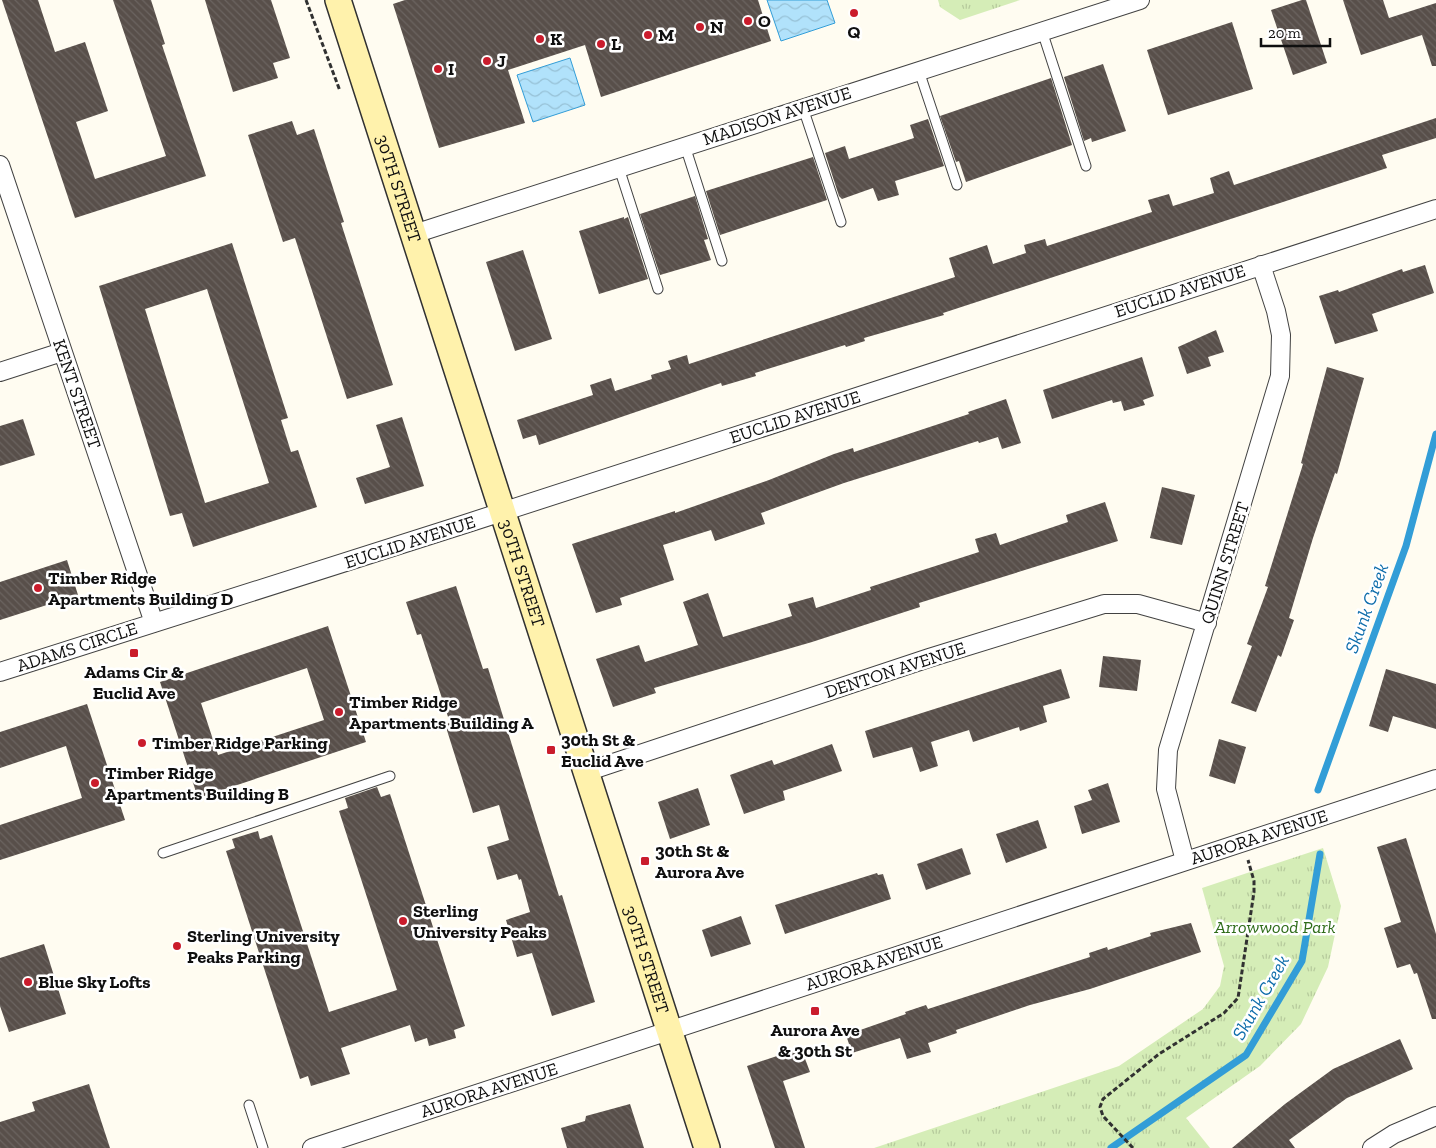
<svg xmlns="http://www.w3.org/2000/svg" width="1436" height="1148" font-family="'Zilla Slab',serif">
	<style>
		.park { fill: url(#park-tufts) }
		.water { fill: url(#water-waves); stroke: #329dd7 }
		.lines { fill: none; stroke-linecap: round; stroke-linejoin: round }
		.stream { stroke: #329dd7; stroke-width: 7 }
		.building { fill: url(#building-back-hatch); fill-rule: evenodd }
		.lane-casing { stroke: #424242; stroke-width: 11 }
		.street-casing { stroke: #424242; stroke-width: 20 }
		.secondary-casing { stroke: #313131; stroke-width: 28 }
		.path { stroke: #313131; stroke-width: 3; stroke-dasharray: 5 2.5; stroke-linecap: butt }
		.lane { stroke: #fff; stroke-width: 9 }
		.street { stroke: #fff; stroke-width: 18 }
		.secondary { stroke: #fff2ac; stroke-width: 25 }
		.poi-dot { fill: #ca1c2c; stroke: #fff; stroke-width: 2 }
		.labels { text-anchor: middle; stroke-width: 5; stroke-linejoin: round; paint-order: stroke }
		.poi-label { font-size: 18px; font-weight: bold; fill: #0f0f0f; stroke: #fff; text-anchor: start }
		.street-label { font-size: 18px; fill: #0f0f0f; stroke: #fff }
		.park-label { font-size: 18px; font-style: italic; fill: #2e6c19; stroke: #fff }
		.water-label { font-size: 19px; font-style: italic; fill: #0e6dab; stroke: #fff }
	</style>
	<defs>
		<pattern id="park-tufts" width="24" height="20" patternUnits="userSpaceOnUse" patternTransform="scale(1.25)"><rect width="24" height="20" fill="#d5edb7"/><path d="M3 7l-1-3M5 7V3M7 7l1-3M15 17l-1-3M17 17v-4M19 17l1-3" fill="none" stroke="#b6ca9c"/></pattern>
		<pattern id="water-waves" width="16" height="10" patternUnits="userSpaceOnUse" patternTransform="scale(1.25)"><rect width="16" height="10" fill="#b1e2fb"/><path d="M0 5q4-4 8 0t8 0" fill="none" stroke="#97c1d6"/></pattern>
		<pattern id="building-back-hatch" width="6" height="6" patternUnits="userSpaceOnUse" patternTransform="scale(1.25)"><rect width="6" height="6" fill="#584f4a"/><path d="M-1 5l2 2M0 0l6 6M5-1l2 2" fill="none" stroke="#6b6460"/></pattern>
	</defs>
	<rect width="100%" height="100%" fill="#fffcf1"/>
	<path class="park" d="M938,0H1020L960,20L940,7Z
		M1323,848L1341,906L1328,967L1301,1024L1260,1066L1186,1118L1210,1148H874L1119,1066L1203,1009L1220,986L1224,966L1202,888Z"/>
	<path class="water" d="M767,0H827L835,23L781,41Z
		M570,58L585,105L533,122L517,75Z"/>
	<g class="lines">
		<path class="stream" d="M1318,790L1406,546L1436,434
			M1111,1148L1246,1055L1302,961L1320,854"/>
	</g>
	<path class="building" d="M2,0H38L55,52L85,42L108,111L76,122L95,179L166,156L113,0H151L165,44L162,45L206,176L75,218Z
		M205,0H271L290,58L273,63L278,78L233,92Z
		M405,0H758L771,41L601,97L585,45L508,70L525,123L439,148L393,4Z
		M1302,0H1306L1327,63L1293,75L1271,10Z
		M1343,0H1383L1389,18L1436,3V66H1432L1422,35L1361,55Z
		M1232,22L1253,89L1168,115L1147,50Z
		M1103,64L1126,131L1092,142L1091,138L1084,141L1064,77Z
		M1051,78L1072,145L966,182L959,161L956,162L940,116Z
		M1436,118V138L1382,155L1387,168L943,313L944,315L864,338L865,341L846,347L845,345L755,373L756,376L722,386L721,383L539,445L536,435L523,439L517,420L593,395L590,385L611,378L615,391L652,379L651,375L671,369L668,361L687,355L689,364L955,277L949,258L987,245L993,264L1026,253L1024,245L1045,239L1047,246L1152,212L1148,200L1169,194L1173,206L1214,193L1210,178L1229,171L1234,185Z
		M928,119L944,166L895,181L899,195L878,201L873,188L842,199L839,196L825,153L845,146L849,159L914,138L910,125Z
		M292,121L297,135L314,129L344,222L341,223L393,385L347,399L295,238L283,242L248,135Z
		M813,157L827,200L720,235L706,191Z
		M695,196L708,239L704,240L711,260L660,275L640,214Z
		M624,217V219L628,217L648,279L599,294L579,231Z
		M232,243L288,418L281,420L291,452L298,450L317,507L193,547L182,513L170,516L99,286ZM207,289L269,483L205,503L145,309Z
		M523,250L552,339L515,351L486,262Z
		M1425,265L1434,293L1372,314L1378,331L1335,344L1319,296L1338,290L1339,292L1402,269L1403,272Z
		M1216,330L1224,352L1208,357L1211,366L1187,374L1178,347Z
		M1142,357L1154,396L1143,400L1145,405L1124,411L1121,401L1113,403L1112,400L1052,419L1043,390Z
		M1327,367L1364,378L1337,474L1335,473L1313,538L1289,618L1294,620L1281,657L1278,655L1256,712L1231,703L1252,646L1247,644L1268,587L1265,586L1303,464L1301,463Z
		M1006,399L1021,443L1002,449L998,437L979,443L978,441L844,483L761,513L765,524L715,541L711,530L663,545L674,580L620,598L622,605L596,613L572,544L675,511V513L769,480L834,454L853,448L854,452L969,414L968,412Z
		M402,417L424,486L365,504L356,478L390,467L376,425Z
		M23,419L35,455L0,466V426Z
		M1162,487L1195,495L1182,545L1150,538Z
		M1105,502L1118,541L919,603L920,607L812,642L654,688L656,693L613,707L596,659L639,645L645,662L698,645L683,602L708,593L723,637L792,616L788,604L813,597L816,608L871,590L870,587L979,552L975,539L996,533L1000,545L1068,522L1066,515Z
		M67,560L78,595L0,620V582Z
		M456,586L483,669L488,668L559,896L562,895L595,1002L552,1016L532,953L517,957L506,920L530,912L521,879L519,880L517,874L497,880L487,847L509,840L499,805L473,813L445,724L450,723L421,634L417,635L406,602Z
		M328,626L366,742L198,798L160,682ZM307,668L324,720L218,755L201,703Z
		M1103,656L1141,660L1137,691L1099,687Z
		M1061,669L1070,698L1043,706L1047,722L1020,731L1019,727L973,742L969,730L931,742L938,766L920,772L912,747L873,758L865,731Z
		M1386,669L1436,684V729L1393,716L1388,732L1369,726Z
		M87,704L125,820L0,860V825L82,798L66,746L0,768V732Z
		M1219,739L1246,747L1235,784L1209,776Z
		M832,744L842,771L783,791L785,800L744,814L730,775L772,760L774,765Z
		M1108,783L1120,822L1082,834L1074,806L1092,800L1088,790Z
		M377,787L381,797L390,794L465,1026L454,1030L456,1038L429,1046L427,1038L415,1042L410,1025L341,1048L350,1074L311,1086L308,1076L300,1079L226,851L235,848L232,839L258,831L260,839L272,835L329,1012L397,990L339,811L348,808L345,798Z
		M698,788L710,825L670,839L658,802Z
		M1038,820L1047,848L1006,863L996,834Z
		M1406,838L1436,934V1019H1432L1417,973L1414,974L1410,964L1397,968L1384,928L1401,922L1377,847Z
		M962,848L971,874L926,890L917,864Z
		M877,873L878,875L883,874L891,899L785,934L775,905Z
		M741,916L751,944L711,957L702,930Z
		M1191,923L1201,952L1090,989L1030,1005L956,1030L957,1033L928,1043L931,1052L907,1059L900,1038L852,1053L846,1035L906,1014L905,1012L926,1005L928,1009L1090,957L1089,953L1107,947L1108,950L1151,936L1150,933Z
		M44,944L66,1014L9,1032L0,1006V958Z
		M1400,1039L1413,1069L1347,1098L1289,1140L1295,1148H1232L1285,1104L1333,1069Z
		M801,1048L810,1072L783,1081L805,1148H775L747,1066Z
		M89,1084L110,1148H0V1122L35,1111L32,1102Z
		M630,1104L644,1148H567L561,1128L585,1121L586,1116Z"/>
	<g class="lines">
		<defs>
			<path id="lane" d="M1042,31L1086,166
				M919,71L957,185
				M803,108L841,222
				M685,146L722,261
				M619,168L658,289
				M163,853L390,776
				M249,1105L263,1148"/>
			<path id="street" d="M0,165L154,623
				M414,234L1140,0
				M0,372L62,352
				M0,672L465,524L1436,209
				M586,772L929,658L1104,604H1138L1207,623
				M1185,861L1166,789L1168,750L1280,376L1281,335L1276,311L1261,265
				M312,1148L1436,779
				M1372,1148L1394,1134L1436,1116"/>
			<g id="secondary">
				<path id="s1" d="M338,0L707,1148"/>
			</g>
		</defs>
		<use href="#lane" class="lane-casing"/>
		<use href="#street" class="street-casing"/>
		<use href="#secondary" class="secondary-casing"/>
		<path class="path" d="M306,0L340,91
			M1133,1148L1103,1116L1100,1107L1103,1099L1159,1054L1224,1013L1238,998L1254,892V881L1248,860"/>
		<use href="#lane" class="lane"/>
		<use href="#street" class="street"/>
		<use href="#secondary" class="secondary"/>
	</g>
	<g class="poi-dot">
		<circle cx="854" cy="13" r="5"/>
		<circle cx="748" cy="21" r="5"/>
		<circle cx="700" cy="27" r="5"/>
		<circle cx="648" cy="35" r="5"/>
		<circle cx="540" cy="39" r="5"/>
		<circle cx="601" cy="44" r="5"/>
		<circle cx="487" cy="61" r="5"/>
		<circle cx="438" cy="69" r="5"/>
		<circle cx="38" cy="588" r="5"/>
		<rect x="129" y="648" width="10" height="10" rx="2.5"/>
		<circle cx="339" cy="712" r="5"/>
		<circle cx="142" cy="743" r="5"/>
		<rect x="546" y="745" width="10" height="10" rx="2.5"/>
		<circle cx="95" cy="783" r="5"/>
		<rect x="640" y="856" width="10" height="10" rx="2.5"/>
		<circle cx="403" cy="921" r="5"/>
		<circle cx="177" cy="946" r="5"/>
		<circle cx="28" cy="982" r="5"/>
		<rect x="810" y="1006" width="10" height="10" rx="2.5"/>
	</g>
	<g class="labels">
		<g class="poi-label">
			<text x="758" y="27">O</text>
			<text x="710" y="33">N</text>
			<text x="854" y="38" text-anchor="middle">Q</text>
			<text x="658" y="41">M</text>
			<text x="550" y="45">K</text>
			<text x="611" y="50">L</text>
			<text x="497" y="67">J</text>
			<text x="448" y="75">I</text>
			<text x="48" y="584">Timber Ridge<tspan x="48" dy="21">Apartments Building D</tspan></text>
			<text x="134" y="678" text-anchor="middle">Adams Cir &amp;<tspan x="134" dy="21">Euclid Ave</tspan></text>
			<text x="349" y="708">Timber Ridge<tspan x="349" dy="21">Apartments Building A</tspan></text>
			<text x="561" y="746">30th St &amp;<tspan x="561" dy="21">Euclid Ave</tspan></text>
			<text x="152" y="749">Timber Ridge Parking</text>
			<text x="105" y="779">Timber Ridge<tspan x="105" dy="21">Apartments Building B</tspan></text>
			<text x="655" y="857">30th St &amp;<tspan x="655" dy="21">Aurora Ave</tspan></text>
			<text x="413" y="917">Sterling<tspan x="413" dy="21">University Peaks</tspan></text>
			<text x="187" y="942">Sterling University<tspan x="187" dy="21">Peaks Parking</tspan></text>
			<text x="38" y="988">Blue Sky Lofts</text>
			<text x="815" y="1036" text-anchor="middle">Aurora Ave<tspan x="815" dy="21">&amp; 30th St</tspan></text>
		</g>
		<g class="street-label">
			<text transform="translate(777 116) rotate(-18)" y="6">MADISON AVENUE</text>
			<text dy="6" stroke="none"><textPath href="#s1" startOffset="198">30TH STREET</textPath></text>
			<text transform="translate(1180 291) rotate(-18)" y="6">EUCLID AVENUE</text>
			<text transform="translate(77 394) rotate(71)" y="6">KENT STREET</text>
			<text transform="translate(795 417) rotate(-18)" y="6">EUCLID AVENUE</text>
			<text transform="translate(410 542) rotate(-18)" y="6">EUCLID AVENUE</text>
			<text transform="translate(1225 563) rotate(-73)" y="6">QUINN STREET</text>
			<text dy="6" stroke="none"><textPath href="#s1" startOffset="602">30TH STREET</textPath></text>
			<text transform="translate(77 647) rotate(-18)" y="6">ADAMS CIRCLE</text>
			<text transform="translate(895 670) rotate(-18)" y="6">DENTON AVENUE</text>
			<text transform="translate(1259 837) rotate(-18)" y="6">AURORA AVENUE</text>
			<text dy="6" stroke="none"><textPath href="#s1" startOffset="1008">30TH STREET</textPath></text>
			<text transform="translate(874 963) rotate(-18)" y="6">AURORA AVENUE</text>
			<text transform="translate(489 1090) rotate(-18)" y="6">AURORA AVENUE</text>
		</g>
		<g class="park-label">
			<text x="1275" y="933">Arrowwood Park</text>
		</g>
		<g class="water-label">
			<text transform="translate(1366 608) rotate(-70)" y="7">Skunk Creek</text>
			<text transform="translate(1260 997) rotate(-60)" y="7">Skunk Creek</text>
		</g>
	</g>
	<path d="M1261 38v8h69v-8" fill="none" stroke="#0f0f0f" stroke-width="2.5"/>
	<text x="1268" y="38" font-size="15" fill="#0f0f0f" stroke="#ffffff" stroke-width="4" paint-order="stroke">20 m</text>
</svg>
